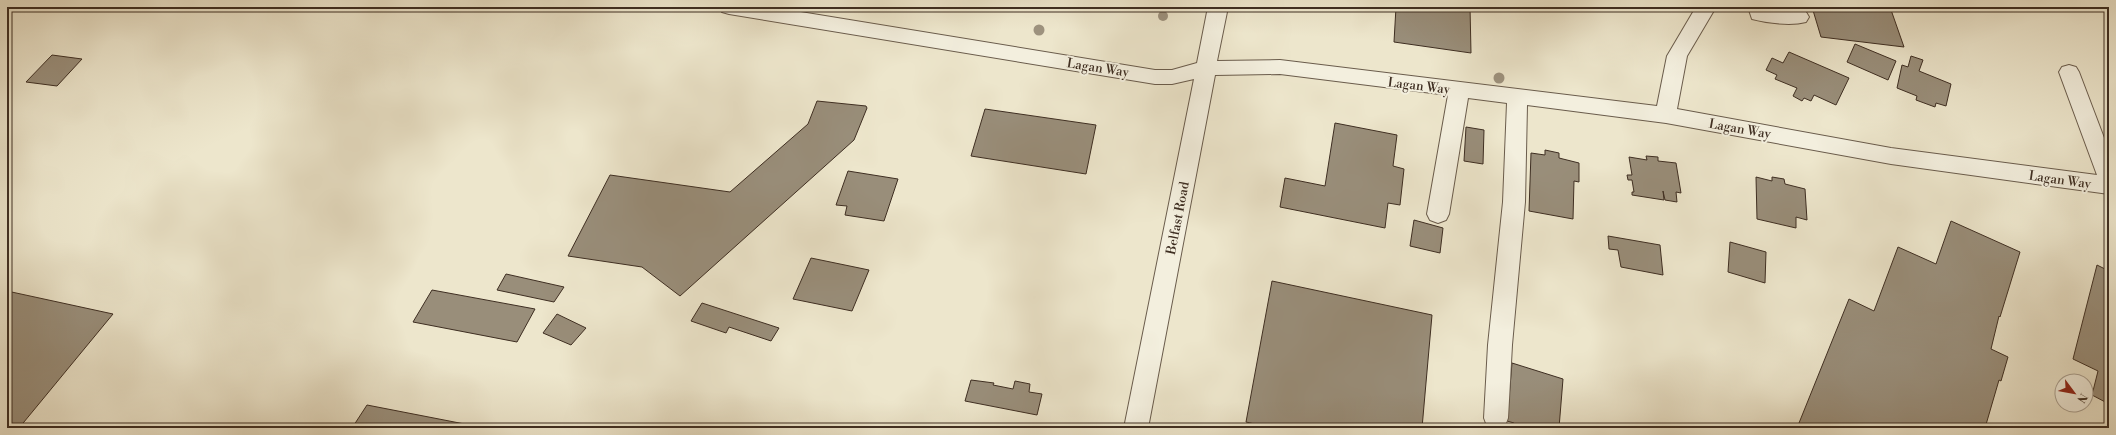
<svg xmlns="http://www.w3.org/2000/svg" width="2116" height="435" font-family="'Libre Bodoni',serif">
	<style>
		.building { fill: #998e7a; stroke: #3e2e22 }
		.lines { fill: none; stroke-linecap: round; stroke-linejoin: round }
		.minor-casing { stroke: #6a5c4c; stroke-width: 2 }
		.minor { fill: #f3efde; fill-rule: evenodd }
		.tree { fill: #9d927e }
		.labels { text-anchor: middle; stroke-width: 4; stroke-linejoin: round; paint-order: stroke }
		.street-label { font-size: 13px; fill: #3e2e22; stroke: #f3efde }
	</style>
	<rect width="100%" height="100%" fill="#ede6cc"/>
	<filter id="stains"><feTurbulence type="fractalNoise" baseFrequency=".005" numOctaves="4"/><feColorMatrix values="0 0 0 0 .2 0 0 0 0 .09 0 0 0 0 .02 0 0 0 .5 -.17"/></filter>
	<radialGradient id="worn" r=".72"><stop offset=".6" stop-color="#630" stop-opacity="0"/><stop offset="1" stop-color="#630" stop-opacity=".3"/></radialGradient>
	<path class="building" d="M1396,7H1470L1471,53L1394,42Z
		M1812,7H1890L1904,47L1821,37Z
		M1855,44L1896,61L1888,80L1847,62Z
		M1789,52L1849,78L1836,105L1814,95L1811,101L1804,98L1802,101L1793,96L1797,88L1775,79L1777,75L1766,70L1772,58L1783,63Z
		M52,55L82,59L57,86L26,82Z
		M1911,56L1923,60L1919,71L1951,84L1946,106L1936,103L1935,107L1916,100L1917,96L1897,88L1902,65L1908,67Z
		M817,101L866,106L867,108L854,140L680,296L642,267L568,256L610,175L730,192L808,124Z
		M985,109L1096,125L1086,174L971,156Z
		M1335,123L1397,135L1393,166L1404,169L1400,205L1388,203L1385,228L1280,207L1285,178L1325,186Z
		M1466,127L1484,130L1483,164L1464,161Z
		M1545,150L1559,153V158L1579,163V182L1574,181L1573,219L1529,211L1531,153L1545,155Z
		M1646,156L1658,157V161L1676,163L1681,193L1676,192L1677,202L1665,200L1663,191L1664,200L1632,195V192H1634L1632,180H1628L1627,175H1632L1629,157L1647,160Z
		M848,171L898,179L884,221L845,215L847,206L836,205Z
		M1756,177L1772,181V177L1784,179L1785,184L1805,189L1807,220L1796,217V228L1757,219Z
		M1414,220L1443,228L1440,253L1410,246Z
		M1951,221L2020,252L2000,317L1999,316L1991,349L2008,357L2001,381L1999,380L1985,428H1808L1799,423L1849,299L1874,311L1898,247L1936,264Z
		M1608,236L1660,245L1663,275L1621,267L1618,250L1609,249Z
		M1730,242L1766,252L1765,283L1728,272Z
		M811,258L869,270L852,311L793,299Z
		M2097,265L2109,271V404L2092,395L2098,371L2073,359Z
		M506,274L564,287L554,302L497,290Z
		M1272,281L1432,315L1422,428H1272L1246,422Z
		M432,290L535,309L517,342L413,322Z
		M7,291L113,314L19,428H7Z
		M702,303L779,328L771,341L729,327L726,333L691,321Z
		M557,314L586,328L571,345L543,333Z
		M1512,363L1563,379L1559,428H1513L1514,423L1507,421Z
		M971,380L994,383L993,385L1013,389L1015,381L1030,384L1029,392L1042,394L1037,415L965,401Z
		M367,405L480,427L352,428Z"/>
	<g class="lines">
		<defs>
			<path id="minor" d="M719,7H770L1155,70H1172L1197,63L1208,7H1228L1217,61L1280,60L1657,106L1667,56L1670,51L1696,7H1716L1687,56L1677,109L1891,148L2097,175L2059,72L2062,67L2069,65L2076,67L2079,72L2109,151V194L1891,164L1666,123L1527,105L1525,202L1512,345L1508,418L1505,426L1499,428L1487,426L1484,418L1488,345L1503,202L1507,103L1468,98L1449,214L1446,220L1438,223L1430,220L1427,214L1448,95L1280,74L1215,75L1148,428H1124L1194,79L1172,84H1155L729,14L722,12Z
				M1748,7L1799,10L1806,12L1809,17L1806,22C1791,26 1767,23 1752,19Z"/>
		</defs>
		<use href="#minor" class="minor-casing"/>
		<use href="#minor" class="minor"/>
	</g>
	<g class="tree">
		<circle cx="1163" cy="16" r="5"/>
		<circle cx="1039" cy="30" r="5.5"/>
		<circle cx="1499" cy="78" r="5.5"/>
	</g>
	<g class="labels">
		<g class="street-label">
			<text transform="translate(1098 67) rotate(9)" y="5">Lagan Way</text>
			<text transform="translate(1419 85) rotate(7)" y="5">Lagan Way</text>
			<text transform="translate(1740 128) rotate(10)" y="5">Lagan Way</text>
			<text transform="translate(2060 179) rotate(8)" y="5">Lagan Way</text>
			<text transform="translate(1177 218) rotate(-79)" y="5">Belfast Road</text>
		</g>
	</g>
	<rect width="2116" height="435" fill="none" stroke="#ede6cc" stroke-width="24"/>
	<rect x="8" y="8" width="2100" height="419" fill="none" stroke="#3e2e22" stroke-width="2"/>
	<rect x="12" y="12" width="2092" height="411" fill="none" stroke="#3e2e22"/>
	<g transform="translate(2074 393) rotate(122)"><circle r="19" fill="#f3efde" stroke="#aba293"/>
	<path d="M0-3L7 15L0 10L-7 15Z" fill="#8f2418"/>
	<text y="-6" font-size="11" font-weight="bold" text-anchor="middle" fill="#3e2e22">N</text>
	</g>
	<rect width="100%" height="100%" filter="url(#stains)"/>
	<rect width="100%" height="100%" fill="url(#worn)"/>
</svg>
